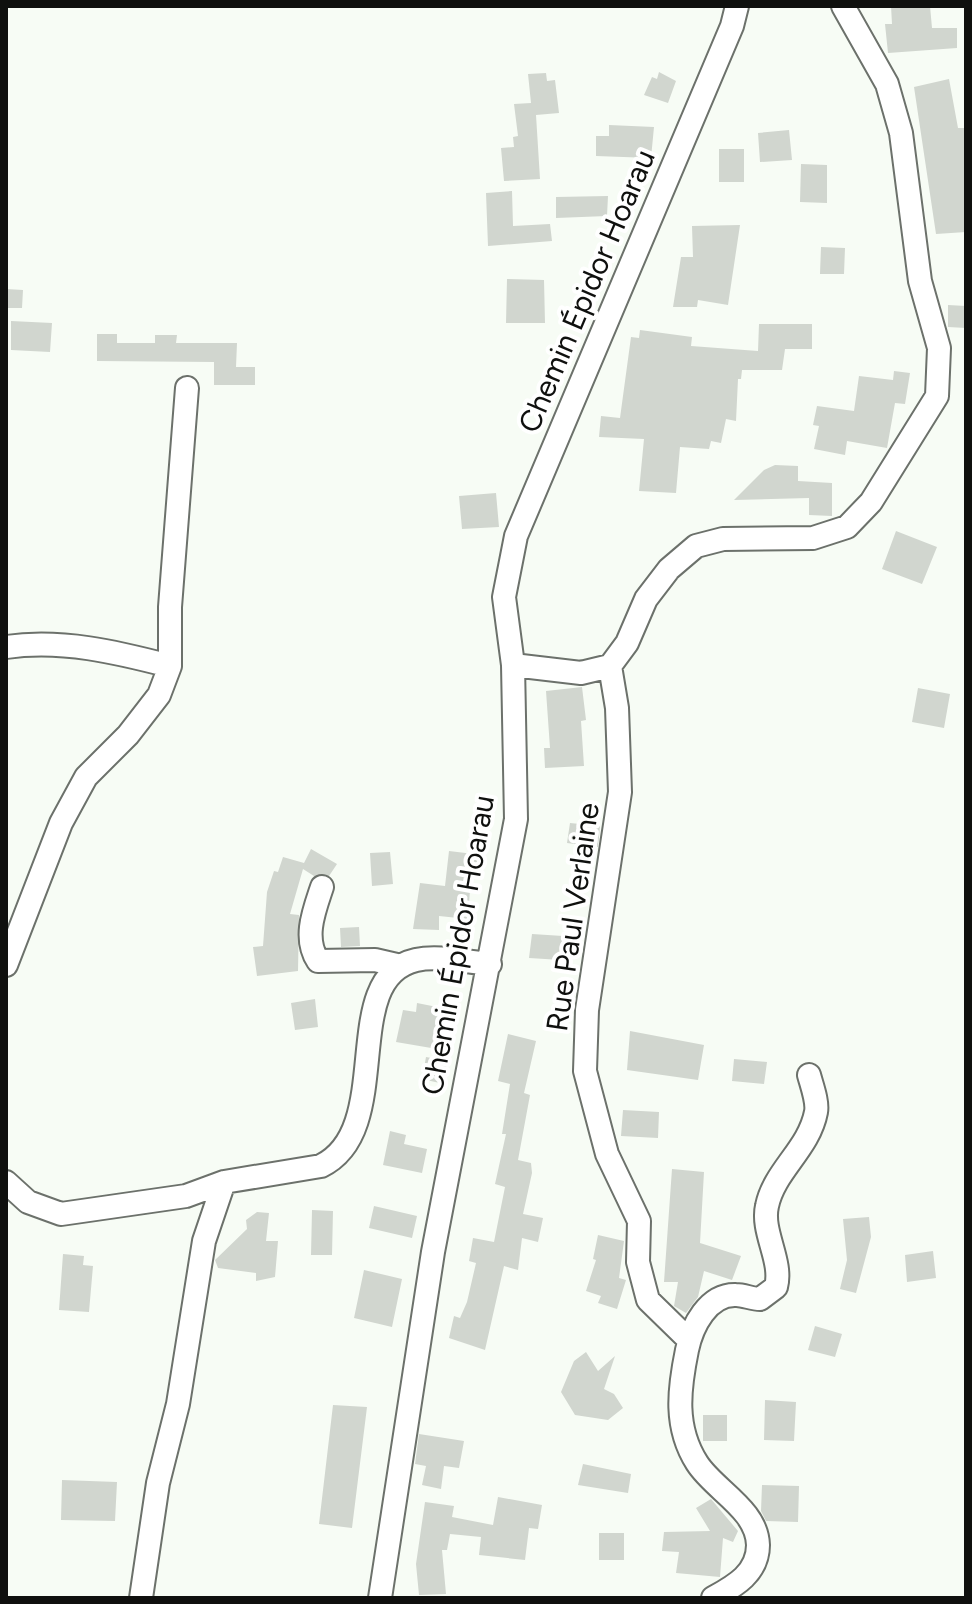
<svg xmlns="http://www.w3.org/2000/svg" width="972" height="1604" font-family="Figtree,sans-serif">
	<style>
		.building { fill: #d1d6cf }
		.lines { fill: none; stroke-linecap: round; stroke-linejoin: round }
		.minor-casing { stroke: #6c716b; stroke-width: 26 }
		.minor { stroke: #fff; stroke-width: 22 }
		.labels { text-anchor: middle; stroke-width: 8; stroke-linejoin: round; paint-order: stroke }
		.street-label { font-size: 30px; fill: #0f100e; stroke: #fff }
	</style>
	<rect width="100%" height="100%" fill="#f7fcf5"/>
	<path class="building" d="M891,6H930L932,28H957V48L888,53L885,24H892Z
		M659,72L676,81L668,103L644,95L652,77L657,79Z
		M546,73L547,81L555,80L559,113L536,115L540,179L504,181L501,148L514,147L513,137L518,136L514,104L531,103L528,74Z
		M949,79L958,128H966V232L936,234L914,87Z
		M609,125L654,127L651,158L596,156V136H609Z
		M789,130L792,160L760,162L758,133Z
		M719,149H744V182H719Z
		M801,164L827,165V203L800,202Z
		M512,191L513,226L550,224L552,241L488,246L486,193Z
		M608,196L607,216L556,218V197Z
		M740,225L728,305L698,300L697,307H673L681,257H693L692,226Z
		M821,247L845,248L844,274H820Z
		M507,279L544,280L545,323H506Z
		M6,289L23,290L22,308H6Z
		M948,305L966,306V328L948,327Z
		M11,321L52,323L50,352L11,350Z
		M759,324H812V349H785L782,370H742L741,379H738L736,421L726,419L721,443L711,441L709,449L680,447L676,493L639,491L644,439L599,437L601,416L620,418L631,337L639,338L640,330L692,337L691,346L758,351Z
		M97,334H117V343H155V335H177L176,343H237L236,367H255V385H214V362L97,361Z
		M894,371L910,373L905,404L895,403L887,448L847,441L845,455L814,449L819,426L813,425L817,406L854,411L859,376L893,380Z
		M775,465L798,466V481L832,483V516L809,515V498L734,500L764,470Z
		M496,493L499,527L462,529L459,496Z
		M896,531L937,547L922,584L882,569Z
		M582,687L586,720L581,721L584,766L545,768L544,748H550L546,691Z
		M918,688L950,694L944,728L912,722Z
		M570,823L600,826L598,847L567,843Z
		M311,849L337,864L329,876H314L303,869L290,914L299,915L298,971L257,976L253,947L263,946L267,892L274,871L278,872L283,857L304,863Z
		M449,851L482,855L479,876L471,875L468,919L439,916V930L413,929L420,883L445,886Z
		M390,852L393,884L372,886L370,853Z
		M359,927L360,946L341,947L340,928Z
		M532,934L563,936L561,960L529,958Z
		M315,999L318,1027L295,1030L291,1003Z
		M417,1003L437,1007L435,1016L448,1018L443,1050L396,1042L403,1010L416,1012Z
		M630,1031L704,1045L698,1080L627,1070Z
		M508,1034L536,1041L524,1093L530,1095L518,1160L531,1163L532,1173L523,1214L543,1218L538,1242L522,1238L518,1270L504,1266L485,1350L449,1338L454,1316L460,1318L467,1302L476,1263L469,1261L473,1238L494,1242L505,1187L495,1184L506,1134H502L510,1084L498,1081Z
		M426,1057L447,1061L444,1084L422,1079Z
		M734,1059L767,1062L764,1084L732,1081Z
		M623,1110L659,1112L658,1138L621,1136Z
		M390,1131L406,1135L404,1144L427,1149L422,1173L383,1165Z
		M672,1169L704,1172L700,1243L741,1256L732,1280L704,1271L698,1297L686,1313L674,1306L678,1282H664Z
		M374,1206L417,1216L412,1238L369,1228Z
		M312,1210L333,1211L332,1255H311Z
		M257,1212L269,1213L266,1241H278L275,1277L256,1281V1273L218,1268L215,1260L247,1229L246,1220Z
		M869,1217L871,1237L856,1293L840,1289L847,1260L843,1219Z
		M598,1235L624,1241L619,1278L626,1280L617,1309L598,1303L601,1296L586,1291L596,1260L593,1259Z
		M933,1251L936,1278L907,1282L905,1255Z
		M63,1254L84,1256L83,1265L93,1266L89,1312L59,1310Z
		M364,1270L402,1279L392,1327L354,1318Z
		M815,1326L842,1334L835,1357L808,1350Z
		M586,1352L598,1371L615,1356L604,1389L614,1394L623,1408L608,1420L575,1415L561,1392L574,1361Z
		M765,1400L796,1402L794,1441L764,1440Z
		M333,1405L367,1407L352,1528L319,1524Z
		M703,1415H727V1441H703Z
		M419,1434L464,1441L459,1468L444,1466L441,1489L422,1485L426,1466L415,1464Z
		M583,1464L631,1474L628,1493L578,1485Z
		M62,1480L117,1482L115,1521L61,1520Z
		M762,1485L799,1486L798,1522L766,1521L761,1511Z
		M498,1497L542,1505L538,1529L529,1528L525,1560L479,1555L481,1537L450,1534L447,1550H442L446,1594L419,1595L416,1564L425,1502L454,1506L452,1517L493,1525Z
		M711,1499L738,1531L733,1542L723,1538L720,1577L676,1573L679,1552L662,1551L664,1532L710,1531L696,1508Z
		M599,1533H624V1560H599Z"/>
	<g class="lines">
		<defs>
			<path id="minor" d="M6,647C62,639 116,652 170,666
				M513,665L581,673L610,666L627,643L646,599L669,569L696,546L723,539L813,538L847,527L871,502L937,396L939,348L920,281L901,133L887,84L843,6
				M610,666L617,708L620,792L587,1010L585,1071L607,1154L639,1221L638,1262L648,1300L689,1340
				M322,887C314,911 303,938 318,961L375,960L401,966
				M6,965L61,823L86,777L128,735L159,695L170,666V607L187,388
				M6,1182L28,1202L61,1214L186,1196L224,1182L321,1166C397,1129 337,978 416,960C438,955 467,962 490,964
				M141,1598L158,1483L178,1404L204,1241L224,1182
				M380,1598L433,1252L516,819L513,665L504,597L516,536L732,26L737,6
				M713,1598C735,1586 758,1573 758,1545C757,1509 714,1490 697,1463C674,1427 679,1389 687,1350C692,1326 708,1294 736,1295C744,1295 752,1299 760,1299L776,1287C783,1261 761,1232 767,1206C774,1171 809,1149 816,1112C818,1102 812,1086 809,1075"/>
		</defs>
		<use href="#minor" class="minor-casing"/>
		<use href="#minor" class="minor"/>
	</g>
	<g class="labels">
		<g class="street-label">
			<text transform="translate(587 291) rotate(-67)" y="10">Chemin Épidor Hoarau</text>
			<text transform="translate(573 917) rotate(-82)" y="10">Rue Paul Verlaine</text>
			<text transform="translate(458 945) rotate(-80)" y="10">Chemin Épidor Hoarau</text>
		</g>
	</g>
	<rect width="972" height="1604" fill="none" stroke="#0f100e" stroke-width="16"/>
</svg>
